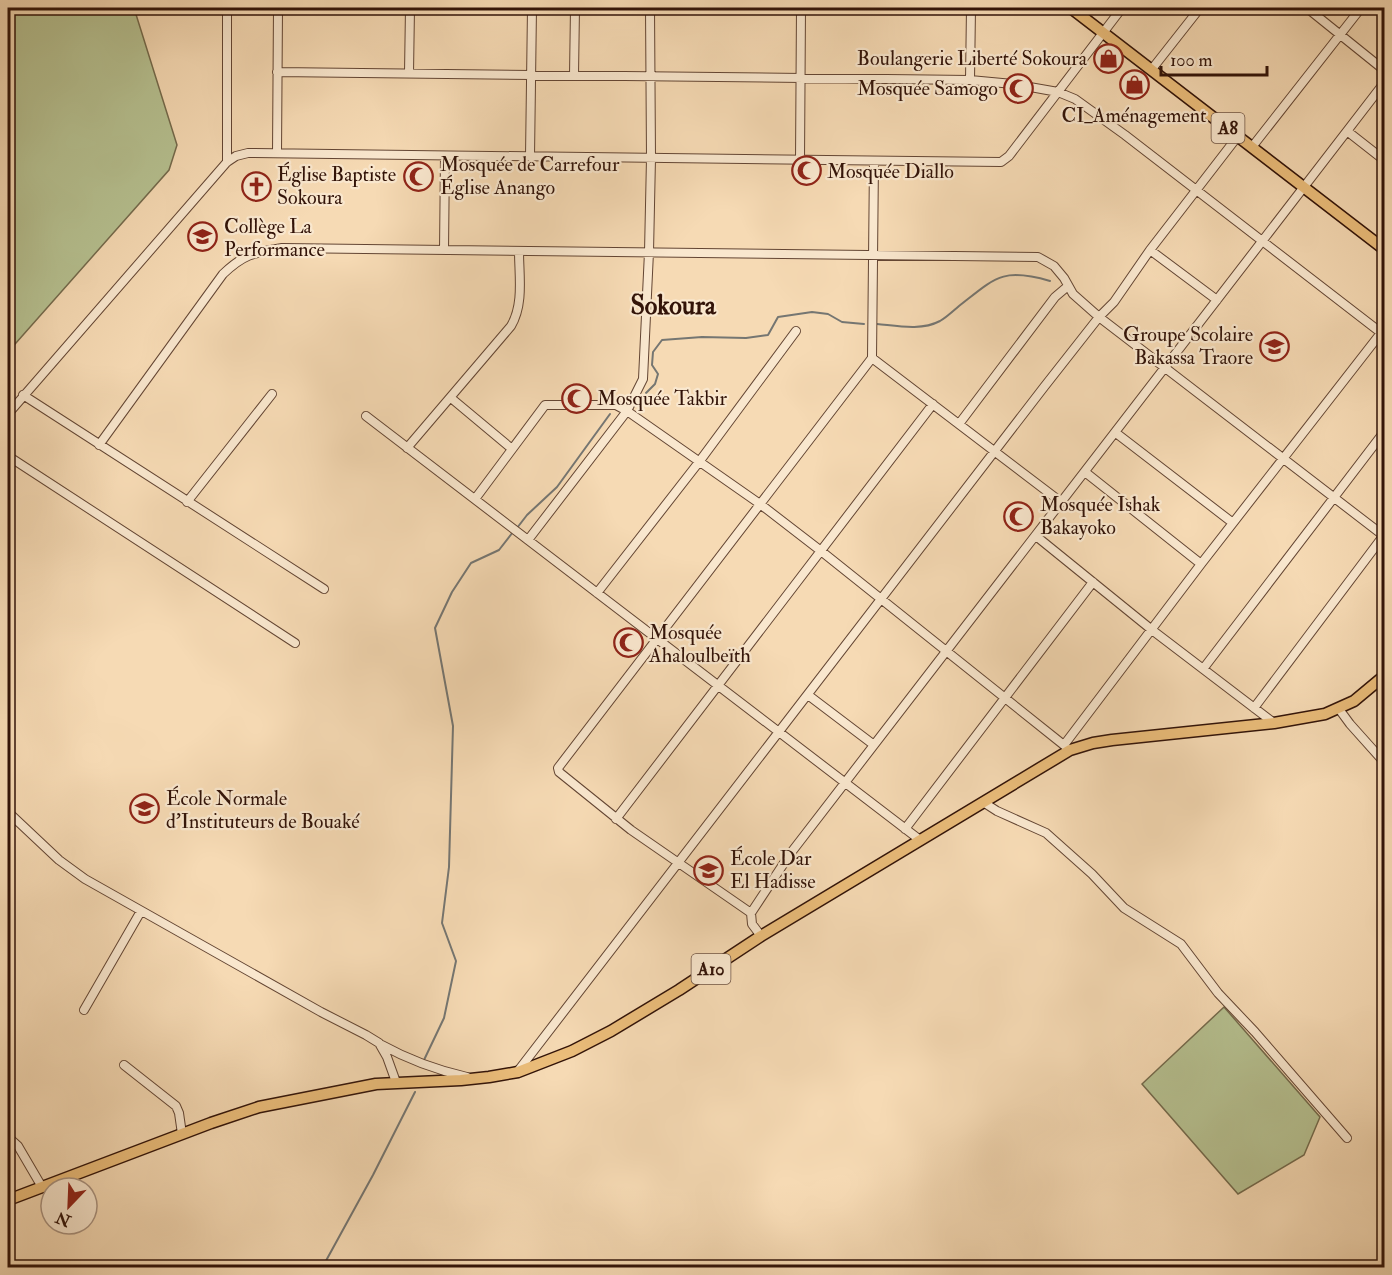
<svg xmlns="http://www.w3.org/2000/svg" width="1392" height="1275" font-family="'IM FELL Double Pica',serif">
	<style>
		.green { fill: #b6c191; stroke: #746a4c; stroke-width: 1.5 }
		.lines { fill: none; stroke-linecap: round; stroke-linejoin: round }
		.stream { stroke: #757672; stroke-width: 2 }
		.minor-casing { stroke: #634533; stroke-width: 10 }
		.major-casing { stroke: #321308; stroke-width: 13 }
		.minor { stroke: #f9e7ce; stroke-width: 8 }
		.major { stroke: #ebbd7a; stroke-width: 10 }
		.labels { text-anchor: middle; stroke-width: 4.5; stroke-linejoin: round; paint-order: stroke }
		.shield { fill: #f9e7ce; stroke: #6e5343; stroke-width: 1.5 }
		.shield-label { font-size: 18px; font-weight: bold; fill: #321308 }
		.poi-label { font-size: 20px; fill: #321308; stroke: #f9e7ce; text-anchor: start }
		.district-label { font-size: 26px; font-weight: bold; fill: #321308; stroke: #f9e7ce }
	</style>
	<rect width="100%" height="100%" fill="#f6dab4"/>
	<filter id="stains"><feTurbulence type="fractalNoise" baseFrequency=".00333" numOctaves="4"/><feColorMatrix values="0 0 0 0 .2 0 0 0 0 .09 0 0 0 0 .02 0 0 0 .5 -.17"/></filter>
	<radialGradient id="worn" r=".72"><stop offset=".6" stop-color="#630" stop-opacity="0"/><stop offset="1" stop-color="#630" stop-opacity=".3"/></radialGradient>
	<path class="green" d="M8,8H134L177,145L169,170L8,352Z
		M1224,1007L1320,1117L1304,1155L1238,1194L1142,1084Z"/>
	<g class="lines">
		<path class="stream" d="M877,324C898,326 921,331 940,321C947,317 953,311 959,306C995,278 1002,267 1050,281
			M646,393L655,384L658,374L652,365L653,352L662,340L702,337L746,338L768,335L778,317L812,312L828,314L842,322L864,324
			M517,528L527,515L557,487L610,414
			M424,1060L444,1018L456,961L442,923L449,867L453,726L435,628L452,592L471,563L499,550L513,532
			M322,1268L373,1175L415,1092"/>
		<defs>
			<path id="minor" d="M1307,8L1384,70
				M1152,69L1200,8
				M277,72L970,80L1013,84L1058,92L1075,99L1125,135L1384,335
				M409,73L410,8
				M574,75L575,8
				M970,80L971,8
				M1347,131L1384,160
				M1252,147L1361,8
				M277,153L278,8
				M530,156L532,8
				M800,160L801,8
				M227,162V8
				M444,250L445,156
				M1150,250L1217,300
				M872,358L1061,502
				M23,395L324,589
				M451,398L512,449
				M8,414L227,162L236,156L248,153L1001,162L1009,156L1122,8
				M366,416L920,840
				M959,424L1055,297L1068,286
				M1116,433L1233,523
				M99,445L223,274C244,254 253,253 282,248L1038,257L1054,266L1064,278L1073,294L1099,317L1384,536
				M407,448L511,326C524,304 519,276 519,251
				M8,456L295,643
				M1085,472L1201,564
				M475,499L545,405H616L627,411L760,504L821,551L1070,750
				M187,502L272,394
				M1036,536L1152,630L1274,723
				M528,540L627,411L643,379L649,252L651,158L650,8
				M597,593L699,462L796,331
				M1203,669L1384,432
				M808,695L874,745
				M1254,708L1384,535
				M1339,709L1350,724L1384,762
				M1064,745L1201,564L1384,329
				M983,802L997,811L1046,833L1092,874L1124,908L1181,944L1218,993L1255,1032L1347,1138
				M8,812L59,860L85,879L321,1012L366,1035L379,1043L387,1057L396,1082
				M616,819L933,404
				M905,829L1093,582
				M751,913L631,830L559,772L558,768L872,358L874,161
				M761,936L752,924L751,913L790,854L1384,83
				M84,1010L141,911
				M382,1045C409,1060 437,1070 467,1077
				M124,1065L176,1106L179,1113L182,1134
				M518,1071L1044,387L1099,317L1114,302L1150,250L1238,136
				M8,1137L18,1146L42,1187"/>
			<path id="major" d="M1071,8L1384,249
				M8,1200L211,1123L259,1107L376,1084L461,1080L489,1077L518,1072L572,1051L611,1031L679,990L761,936L1070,750L1093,743L1112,740L1274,723L1325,714L1354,701L1384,676"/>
		</defs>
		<use href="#minor" class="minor-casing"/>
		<use href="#major" class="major-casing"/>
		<use href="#minor" class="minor"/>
		<use href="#major" class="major"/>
	</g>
	<defs>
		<symbol id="shop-ring" viewBox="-11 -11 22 22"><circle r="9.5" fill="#f9e7ce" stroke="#8f2418" stroke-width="1.5"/><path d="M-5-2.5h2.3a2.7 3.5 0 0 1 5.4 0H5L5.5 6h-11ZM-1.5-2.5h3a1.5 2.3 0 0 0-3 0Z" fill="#8f2418"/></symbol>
		<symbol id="mosque-ring" viewBox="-11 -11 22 22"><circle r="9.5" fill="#f9e7ce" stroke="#8f2418" stroke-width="1.5"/><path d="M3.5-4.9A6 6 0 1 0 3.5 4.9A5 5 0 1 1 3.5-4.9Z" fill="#8f2418"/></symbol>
		<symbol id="church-ring" viewBox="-11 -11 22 22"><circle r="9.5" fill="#f9e7ce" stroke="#8f2418" stroke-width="1.5"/><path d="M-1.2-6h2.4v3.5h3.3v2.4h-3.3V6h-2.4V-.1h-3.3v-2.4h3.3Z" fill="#8f2418"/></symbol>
		<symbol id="school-ring" viewBox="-11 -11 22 22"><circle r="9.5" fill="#f9e7ce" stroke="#8f2418" stroke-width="1.5"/><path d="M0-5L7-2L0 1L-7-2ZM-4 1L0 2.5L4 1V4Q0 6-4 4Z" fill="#8f2418"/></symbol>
		<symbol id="university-ring" viewBox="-11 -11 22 22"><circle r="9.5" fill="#f9e7ce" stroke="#8f2418" stroke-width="1.5"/><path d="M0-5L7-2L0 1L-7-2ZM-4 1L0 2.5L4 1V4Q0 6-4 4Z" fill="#8f2418"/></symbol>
	</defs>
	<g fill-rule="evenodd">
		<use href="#shop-ring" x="1092" y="42" width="33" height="33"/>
		<use href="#shop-ring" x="1118" y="68" width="33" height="33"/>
		<use href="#mosque-ring" x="1002" y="72" width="33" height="33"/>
		<use href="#mosque-ring" x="790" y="154" width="33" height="33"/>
		<use href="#mosque-ring" x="402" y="160" width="33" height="33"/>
		<use href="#church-ring" x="240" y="170" width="33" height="33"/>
		<use href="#school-ring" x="186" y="220" width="33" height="33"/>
		<use href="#school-ring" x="1258" y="330" width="33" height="33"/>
		<use href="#mosque-ring" x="560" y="382" width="33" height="33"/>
		<use href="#mosque-ring" x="1002" y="500" width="33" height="33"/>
		<use href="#mosque-ring" x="612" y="626" width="33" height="33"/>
		<use href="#university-ring" x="128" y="792" width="33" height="33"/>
		<use href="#school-ring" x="692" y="854" width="33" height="33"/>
	</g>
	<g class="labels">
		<g class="shield">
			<rect x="1211.5" y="113" width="33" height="30" rx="4.5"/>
			<rect x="691.5" y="954" width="39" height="30" rx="4.5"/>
		</g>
		<g class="shield-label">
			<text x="1228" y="134">A8</text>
			<text x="711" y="975">A10</text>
		</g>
		<g class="poi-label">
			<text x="1087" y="65" text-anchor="end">Boulangerie Liberté Sokoura</text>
			<text x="998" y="95" text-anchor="end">Mosquée Samogo</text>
			<text x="1134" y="122" text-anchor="middle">CI_Aménagement</text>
			<text x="440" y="171">Mosquée de Carrefour<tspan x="440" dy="23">Église Anango</tspan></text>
			<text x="827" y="178">Mosquée Diallo</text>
			<text x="277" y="181">Église Baptiste<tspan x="277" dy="23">Sokoura</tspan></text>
			<text x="224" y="233">Collège La<tspan x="224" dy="23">Performance</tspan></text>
			<text x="1253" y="341" text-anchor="end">Groupe Scolaire<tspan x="1253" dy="23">Bakassa Traore</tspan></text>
			<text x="597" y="405">Mosquée Takbir</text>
			<text x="1040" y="511">Mosquée Ishak<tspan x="1040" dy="23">Bakayoko</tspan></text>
			<text x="649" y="639">Mosquée<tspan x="649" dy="23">Ahaloulbeïth</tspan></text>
			<text x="166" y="805">École Normale<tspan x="166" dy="23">d'Instituteurs de Bouaké</tspan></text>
			<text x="730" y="865">École Dar<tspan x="730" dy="23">El Hadisse</tspan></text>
		</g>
		<g class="district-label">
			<text x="673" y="314">Sokoura</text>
		</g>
	</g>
	<rect width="1392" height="1275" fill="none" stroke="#f6dab4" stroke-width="30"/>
	<rect x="9" y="9" width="1374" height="1257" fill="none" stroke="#321308" stroke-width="3"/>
	<rect x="15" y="15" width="1362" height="1245" fill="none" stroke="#321308" stroke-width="1.5"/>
	<g transform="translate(69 1206) rotate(203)"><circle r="28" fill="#f9e7ce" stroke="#a9927f" stroke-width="1.5"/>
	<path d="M0-4.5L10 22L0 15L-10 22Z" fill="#8f2418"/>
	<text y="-9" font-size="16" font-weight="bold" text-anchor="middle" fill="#321308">N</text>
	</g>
	<path d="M1161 66v9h106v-9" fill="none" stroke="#321308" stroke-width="3"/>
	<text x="1170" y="66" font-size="18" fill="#321308" stroke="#f9e7ce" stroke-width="4.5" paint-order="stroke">100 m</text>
	<rect width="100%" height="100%" filter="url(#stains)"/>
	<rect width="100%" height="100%" fill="url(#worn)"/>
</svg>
